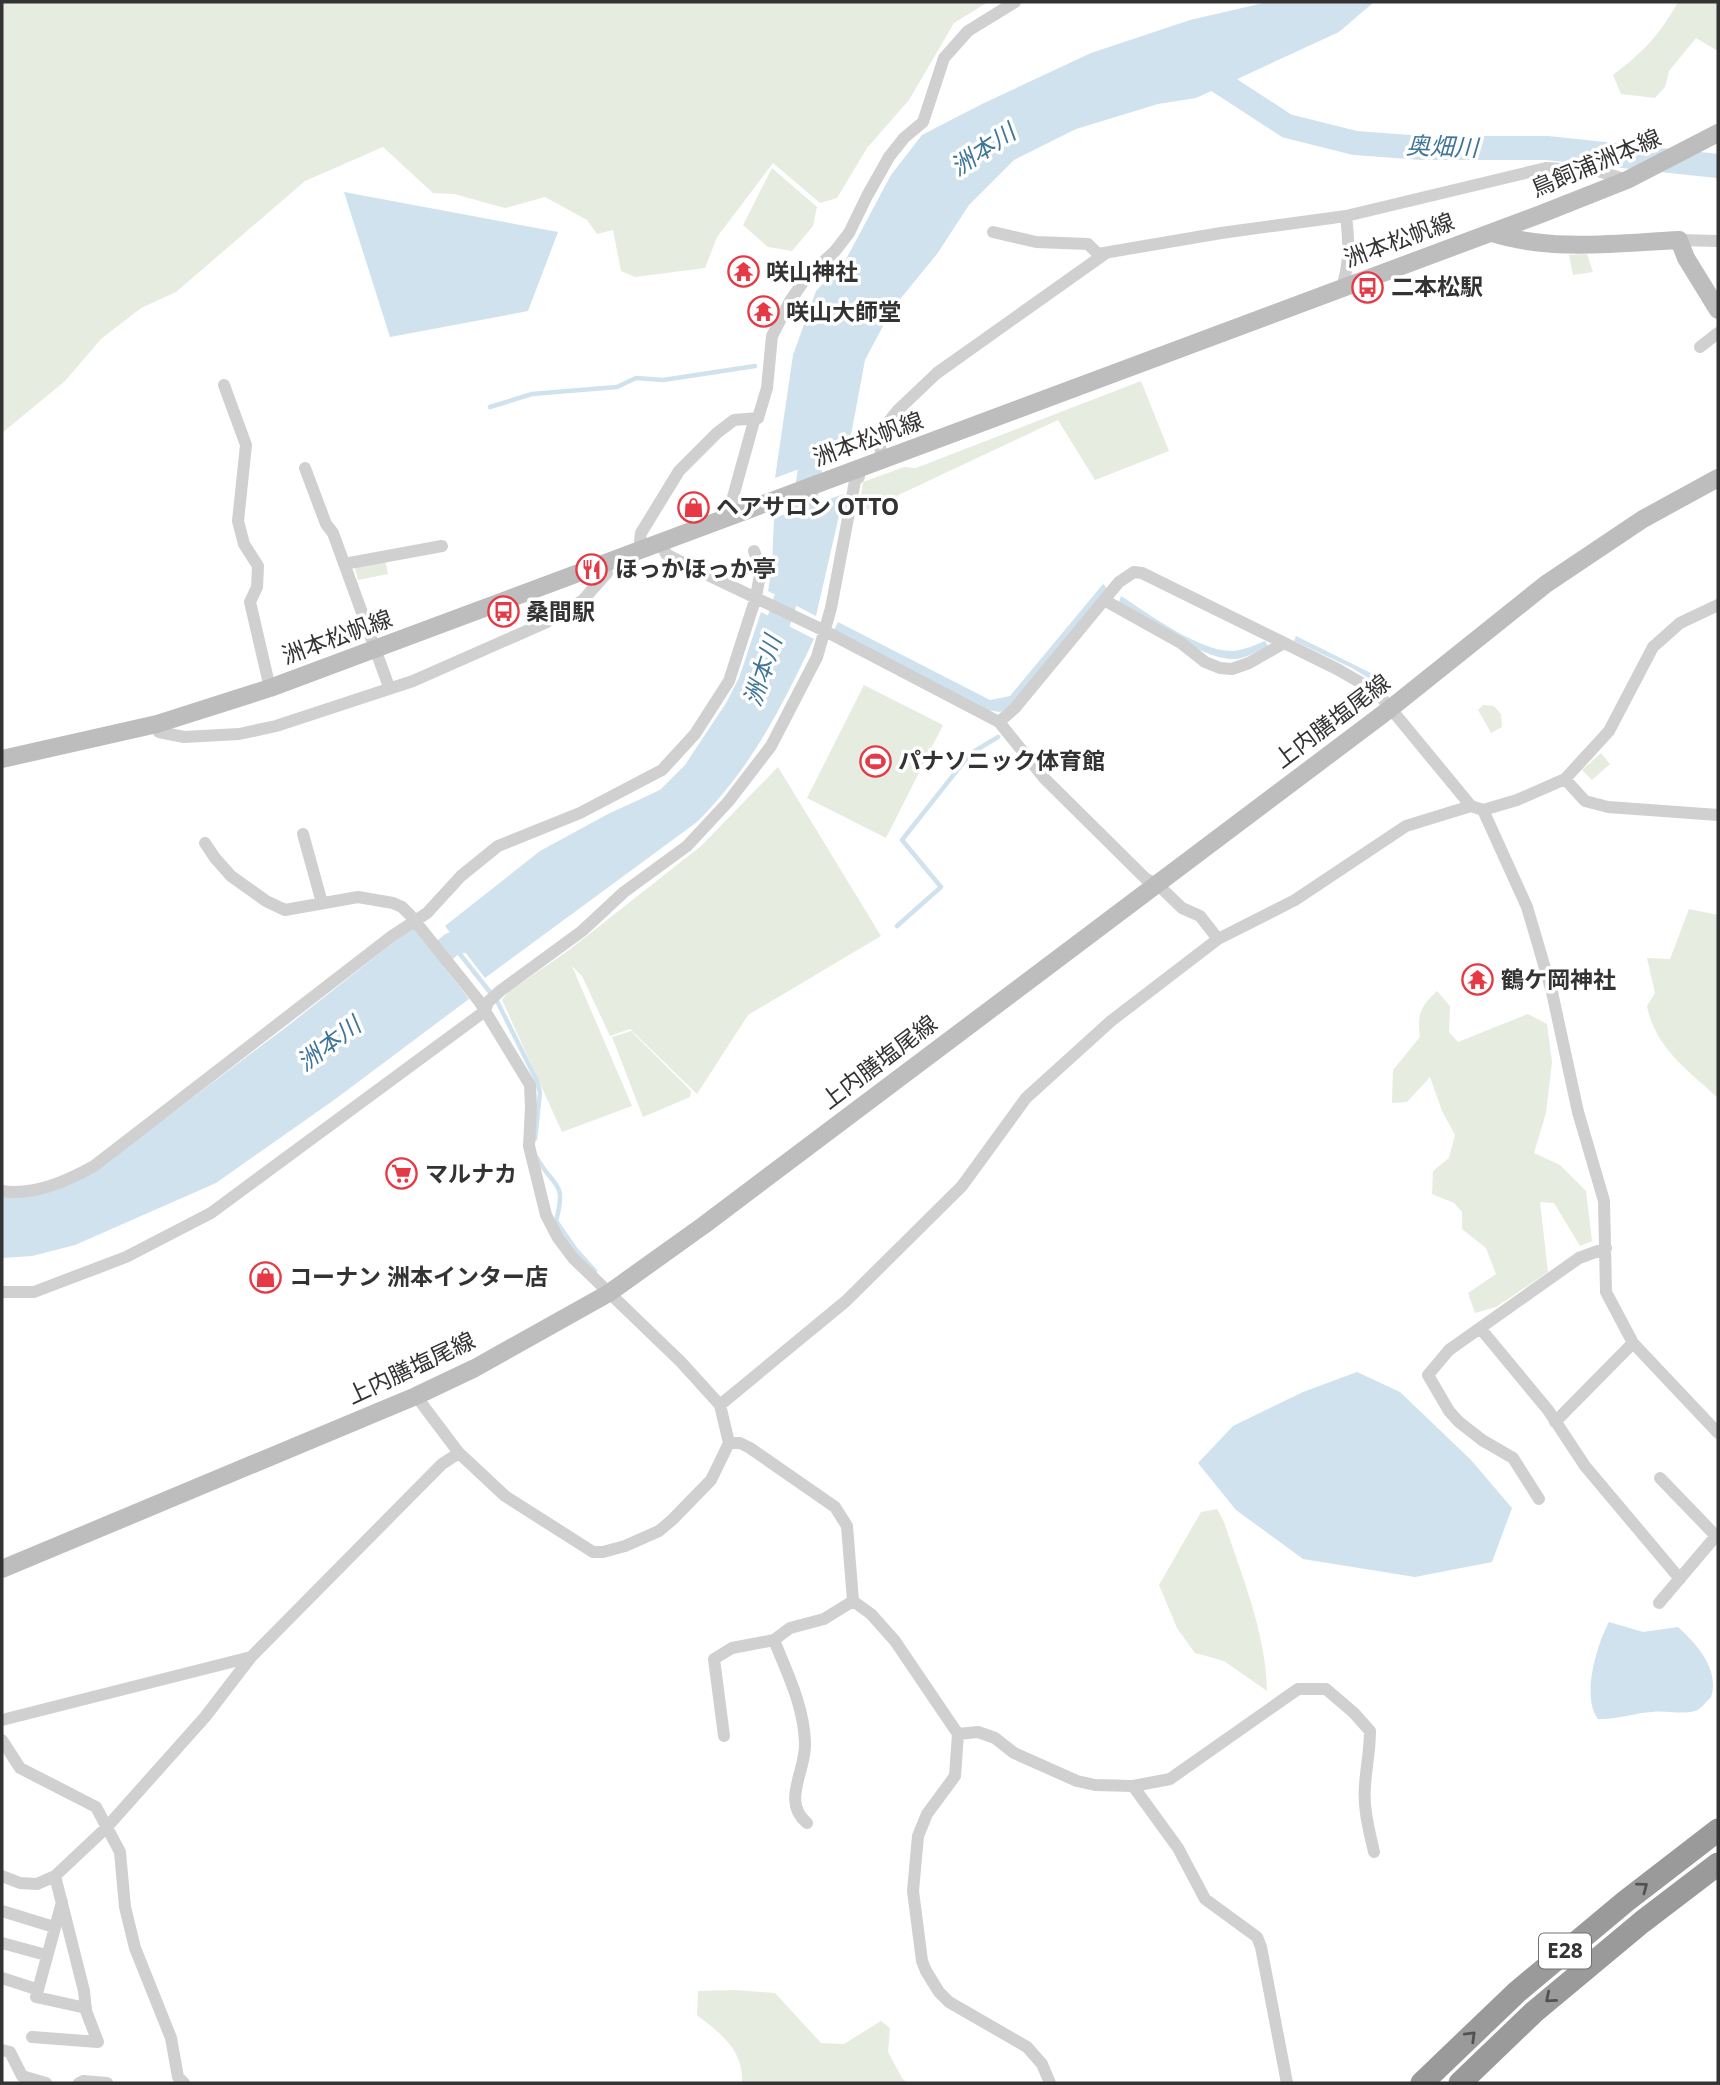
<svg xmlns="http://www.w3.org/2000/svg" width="1720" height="2085" font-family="'Noto Sans','Noto Sans JP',sans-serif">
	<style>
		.green { fill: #e6ecdf }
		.water { fill: #cfe2ee }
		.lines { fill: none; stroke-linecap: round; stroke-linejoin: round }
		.stream { stroke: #cfe2ee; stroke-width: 4.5 }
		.river { stroke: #cfe2ee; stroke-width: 24 }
		.street { stroke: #d0d0d0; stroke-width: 12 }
		.secondary { stroke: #bdbdbd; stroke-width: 18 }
		.highway { stroke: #9a9a9a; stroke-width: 23 }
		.oneway { stroke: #525252 }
		.labels { text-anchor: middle; stroke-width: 7; stroke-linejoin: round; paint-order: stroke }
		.shield { fill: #fff; stroke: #707070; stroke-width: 2 }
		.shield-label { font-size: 21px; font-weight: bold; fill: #333 }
		.street-label { font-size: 23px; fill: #333; stroke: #fff }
		.poi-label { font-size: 23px; font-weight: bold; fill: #333; stroke: #fff; text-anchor: start }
		.water-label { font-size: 24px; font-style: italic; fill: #3f7597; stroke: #fff }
	</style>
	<rect width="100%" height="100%" fill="#fff"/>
	<path class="green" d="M2,2H988L954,23L909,100L867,148L837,198L820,203L773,163L717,237L705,268L635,277L621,271L613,230L597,234L587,220L545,197L505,208L454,194L433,193L383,147L305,181L176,292L141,308L101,339L65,381L2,433Z
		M1678,2H1718V51L1696,38L1669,71L1665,87L1655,98L1621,94L1613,75C1646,49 1657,38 1678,2Z
		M772,168L817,207L813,226L792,251L768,247L743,225Z
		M1433,230L1435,236L1396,251L1393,238Z
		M1587,254L1593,272L1573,275L1569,255Z
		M1141,381L1169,451L1095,480L1058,420L858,514L863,482L904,467L916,468Z
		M384,554L388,574L358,580L353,560Z
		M864,685L943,725L886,838L807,798Z
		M1483,705L1494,706L1501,714L1502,727L1491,733L1478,710Z
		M1601,753L1610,764L1592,780L1582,770Z
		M778,767L881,936L748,1015L697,1094L630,1029L610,1036L582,976L572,966L632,1106L562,1132L502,1000L507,993L569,950L701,846Z
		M1689,909L1718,915V1098C1689,1071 1655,1048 1647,1006L1655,993L1647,958L1670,959Z
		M1437,991L1450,1006L1449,1032L1458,1042L1528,1014L1547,1024L1552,1062L1546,1113L1534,1153L1560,1165L1586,1191L1592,1241L1580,1246L1554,1203L1540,1202L1548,1272L1496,1307L1475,1313L1468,1293L1496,1274L1486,1248L1462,1229V1212L1454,1203L1432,1194L1433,1171L1449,1158L1455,1135L1442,1111L1430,1077L1407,1102L1392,1103L1393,1070L1420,1037C1417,1015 1420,1007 1437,991Z
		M631,1031L691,1091L690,1097L643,1117L612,1037Z
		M1217,1509L1224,1522C1242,1577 1266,1632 1267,1691L1224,1661L1195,1653L1177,1628L1159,1585L1201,1512Z
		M734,1990L775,1993L821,2043L844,2044L881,2021L890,2028L888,2052L902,2078L907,2083H742C744,2050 720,2033 697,2015L698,1991Z"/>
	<path class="water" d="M1268,2H1374L1339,32L1196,98L1158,104L1076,129L1014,160L969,205L937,254L892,309L865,360L848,451L775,478L793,355L816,291L845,261L891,175L922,135L982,104L1091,53L1190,20Z
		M344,192L558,232L528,311L390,337Z
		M844,494L816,616L768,591L772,567L774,518Z
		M1103,584L1108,589L1013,705L1000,712L988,710L834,630L838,622L990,700L1010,696Z
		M1121,596C1149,614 1200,652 1233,651C1244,650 1255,645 1265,641L1268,646C1257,651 1244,660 1232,659C1201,659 1146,618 1119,602Z
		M761,612L814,639C781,708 752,767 697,822L485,978L445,926L540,851L608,814L660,790L685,765L726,703L739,678Z
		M1296,636L1395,685L1389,691L1352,668L1294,641Z
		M413,927L469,999L334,1100L216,1183L75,1245L32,1256L2,1258V1197L94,1172L285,1028Z
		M1357,1372L1400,1392L1471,1460L1512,1508L1492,1562L1415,1577L1303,1559L1236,1510L1198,1463L1233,1426L1303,1392Z
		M1609,1622L1643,1632L1678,1627C1697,1644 1720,1670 1711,1697C1706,1702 1701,1709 1695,1711C1681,1715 1666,1710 1652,1712C1633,1713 1617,1720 1598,1719C1581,1697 1597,1644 1609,1622Z"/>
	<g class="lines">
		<path class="stream" d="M490,407L532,394L617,387L636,378L663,380L755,366
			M897,926L941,887L902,840L970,754L998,737
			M452,944L497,1001L537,1081L540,1093L535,1139
			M537,1158C554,1189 567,1180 556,1221L576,1250L595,1271"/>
		<path class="river" d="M1198,68L1287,126L1355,143L1423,148H1547L1718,166
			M769,651L795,571L815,434
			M422,969L452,944L490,933"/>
		<path class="street" d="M993,232L1036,242L1088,244L1098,254L1221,233L1346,216L1546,168L1598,171L1627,180
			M1679,240L1718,241
			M1342,287C1350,263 1349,240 1346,216
			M1700,347L1718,333
			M224,385L246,445L238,521L244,544L258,566L257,587L250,602L270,688
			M882,460L880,446L883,429L898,410L937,373L1106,253
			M305,468L326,524L333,533L389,687
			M734,514L733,497L754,421L758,418L767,388L772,336L790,301L806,278L835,251L849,233L867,196L889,157L904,138L923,122L944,58L968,31L1015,2
			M661,541L666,554L685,564L825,631L999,722L1045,779L1146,879L1156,883L1182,908L1200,916L1218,939
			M639,550L641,533L679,471L717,433L734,420L758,418
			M344,564L442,546
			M1104,600L1181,643L1205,662L1220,668L1232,669L1249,663L1284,643
			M999,722L1015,708L1119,582L1134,572L1142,573L1337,669L1377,692L1471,806L1483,810L1517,800L1565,779L1609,731L1653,647L1680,623L1718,605
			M157,724L159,732L184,737L239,734L276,726L413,681L547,622L583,600L607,573L603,563
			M1565,779L1585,801L1608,807L1718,815
			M1483,810L1527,907L1552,992L1578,1112L1604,1201L1606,1292L1633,1343L1718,1433
			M303,834L322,903
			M205,843L215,858L231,876L266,901L285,910L358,897L393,903L402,907L410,915L479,1001L530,1085L531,1107L529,1146L546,1215L558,1238L573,1258L681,1362L720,1405L729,1443L711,1480L672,1520L659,1531L625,1546L603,1552H593L505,1496L459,1453L416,1396
			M2,1191C34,1196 67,1181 94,1166L392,936L427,913L461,876L498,846L580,813L662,770L695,734L729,681L756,597L761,569L754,551
			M2,1292H34L126,1257L211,1213L485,1011L488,1002L500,991L582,931L624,892L687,846L728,802L771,746L817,657L831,608L855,481L859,477
			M1480,1328L1548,1410L1585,1466L1680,1579
			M720,1405L846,1301L962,1186L1026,1098L1111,1021L1218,939L1295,900L1406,826L1471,806
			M1555,1422L1633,1343
			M729,1443H740L750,1448L835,1507L847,1526L853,1601L871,1614L895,1641L958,1734L955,1776L927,1814L918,1836L913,1891L922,1961L926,1971L939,1992L949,2002L1027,2047L1042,2064L1050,2083
			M1539,1499L1513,1458L1482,1440L1459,1422L1449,1411L1428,1375L1449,1350L1579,1258L1606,1248
			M1659,1603L1716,1536L1660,1478
			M774,1640C787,1673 804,1706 805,1743C806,1772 781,1801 807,1823
			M2,1720L251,1657
			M958,1734L978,1732L995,1738L1014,1753L1077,1781L1095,1785L1133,1786L1170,1779L1298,1689H1326L1354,1713L1370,1731C1370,1751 1366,1767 1365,1786C1363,1808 1369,1830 1374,1852
			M724,1736L714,1659L732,1648L774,1640L790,1628L824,1619L853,1601
			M2,1740L20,1768L96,1807L120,1852L125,1907L135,1948L171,2038L178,2077L184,2083
			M1133,1786L1178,1848L1205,1899L1257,1937L1261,1947L1287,2083
			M2,1876L20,1883L37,1884L55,1876L106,1828L205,1717L251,1657L442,1464L459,1453
			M62,1902L36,1997L86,2008
			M2,1911L54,1927
			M2,1943L46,1955
			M2,1978L36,1989
			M32,2037L98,2042L86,2011L84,1991L55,1876
			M2,2050L10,2052L22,2076L46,2083
			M79,2083L83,2081L107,2083"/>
		<path class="secondary" d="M1492,233C1551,252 1618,243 1679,240L1686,258L1718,310
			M2,759L157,724L270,688L1541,214L1627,180L1718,133
			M2,1569L416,1396L475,1368L609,1293L704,1225L1391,708L1546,584L1643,519L1718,478"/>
		<path class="highway" d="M1422,2083L1517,1992L1626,1901L1718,1830
			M1460,2083L1534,2012L1642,1922L1718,1864"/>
	</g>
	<defs><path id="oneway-chevron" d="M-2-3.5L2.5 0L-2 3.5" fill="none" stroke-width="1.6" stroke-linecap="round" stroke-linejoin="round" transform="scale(1.75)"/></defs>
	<g class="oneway">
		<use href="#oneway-chevron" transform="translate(1643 1887) rotate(-37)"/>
		<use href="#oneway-chevron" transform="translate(1550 1998) rotate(140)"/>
		<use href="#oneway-chevron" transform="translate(1471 2036) rotate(-44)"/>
	</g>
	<defs>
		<symbol id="temple-ring" viewBox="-11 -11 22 22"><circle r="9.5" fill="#fff" stroke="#e63946" stroke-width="1.5"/><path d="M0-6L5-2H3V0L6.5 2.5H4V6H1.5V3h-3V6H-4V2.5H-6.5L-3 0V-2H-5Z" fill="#e63946"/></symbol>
		<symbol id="bus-ring" viewBox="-11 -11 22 22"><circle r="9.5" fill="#fff" stroke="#e63946" stroke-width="1.5"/><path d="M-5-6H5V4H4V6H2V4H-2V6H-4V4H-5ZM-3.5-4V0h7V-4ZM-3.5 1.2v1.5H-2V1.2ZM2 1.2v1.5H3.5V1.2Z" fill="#e63946"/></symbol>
		<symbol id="shop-ring" viewBox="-11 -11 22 22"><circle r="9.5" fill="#fff" stroke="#e63946" stroke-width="1.5"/><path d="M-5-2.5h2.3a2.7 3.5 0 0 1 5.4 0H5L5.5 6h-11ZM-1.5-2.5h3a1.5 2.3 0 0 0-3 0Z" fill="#e63946"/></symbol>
		<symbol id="restaurant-ring" viewBox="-11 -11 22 22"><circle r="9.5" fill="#fff" stroke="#e63946" stroke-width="1.5"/><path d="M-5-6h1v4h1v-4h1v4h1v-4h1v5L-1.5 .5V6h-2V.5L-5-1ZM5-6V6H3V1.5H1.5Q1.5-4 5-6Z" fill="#e63946"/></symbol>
		<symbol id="stadium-ring" viewBox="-11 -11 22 22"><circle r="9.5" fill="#fff" stroke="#e63946" stroke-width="1.5"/><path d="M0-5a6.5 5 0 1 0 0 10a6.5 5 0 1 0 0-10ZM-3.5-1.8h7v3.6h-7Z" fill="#e63946"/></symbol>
		<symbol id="supermarket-ring" viewBox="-11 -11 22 22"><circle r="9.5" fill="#fff" stroke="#e63946" stroke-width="1.5"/><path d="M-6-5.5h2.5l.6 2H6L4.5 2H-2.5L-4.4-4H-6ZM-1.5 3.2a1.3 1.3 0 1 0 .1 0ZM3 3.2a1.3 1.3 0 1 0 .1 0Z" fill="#e63946"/></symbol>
	</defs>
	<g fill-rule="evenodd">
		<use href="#temple-ring" x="726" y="254" width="35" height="35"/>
		<use href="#bus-ring" x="1350" y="270" width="35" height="35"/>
		<use href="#temple-ring" x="746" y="294" width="35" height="35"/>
		<use href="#shop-ring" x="676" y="490" width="35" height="35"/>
		<use href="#restaurant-ring" x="574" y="552" width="35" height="35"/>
		<use href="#bus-ring" x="486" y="594" width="35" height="35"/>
		<use href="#stadium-ring" x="858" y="744" width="35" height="35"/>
		<use href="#temple-ring" x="1460" y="962" width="35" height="35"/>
		<use href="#supermarket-ring" x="384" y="1156" width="35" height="35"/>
		<use href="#shop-ring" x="248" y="1260" width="35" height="35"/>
	</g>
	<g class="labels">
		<rect class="shield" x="1539" y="1933.5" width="52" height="35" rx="5"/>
		<g class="shield-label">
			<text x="1565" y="1958">E28</text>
		</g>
		<g class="street-label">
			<text transform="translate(1596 163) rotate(-23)" y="8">鳥飼浦洲本線</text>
			<text transform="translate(1399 240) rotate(-20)" y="8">洲本松帆線</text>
			<text transform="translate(868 439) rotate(-20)" y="8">洲本松帆線</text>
			<text transform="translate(337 637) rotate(-20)" y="8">洲本松帆線</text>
			<text transform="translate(1332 721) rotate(-37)" y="8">上内膳塩尾線</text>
			<text transform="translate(879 1062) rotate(-37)" y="8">上内膳塩尾線</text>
			<text transform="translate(411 1368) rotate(-25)" y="8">上内膳塩尾線</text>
		</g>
		<g class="poi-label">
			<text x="766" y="280">咲山神社</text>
			<text x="1391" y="295">二本松駅</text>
			<text x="786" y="320">咲山大師堂</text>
			<text x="716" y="515">ヘアサロン OTTO</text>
			<text x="615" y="577">ほっかほっか亭</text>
			<text x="526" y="620">桑間駅</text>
			<text x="898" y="769">パナソニック体育館</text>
			<text x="1501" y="988">鶴ケ岡神社</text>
			<text x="425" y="1182">マルナカ</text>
			<text x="289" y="1285">コーナン 洲本インター店</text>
		</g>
		<g class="water-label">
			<text transform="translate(1442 147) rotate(2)" y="8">奥畑川</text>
			<text transform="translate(983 150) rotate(-34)" y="8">洲本川</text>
			<text transform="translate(763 671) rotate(-72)" y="8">洲本川</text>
			<text transform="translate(329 1044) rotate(-37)" y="8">洲本川</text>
		</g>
	</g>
	<rect width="1720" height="2085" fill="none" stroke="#333333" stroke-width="7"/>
</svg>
